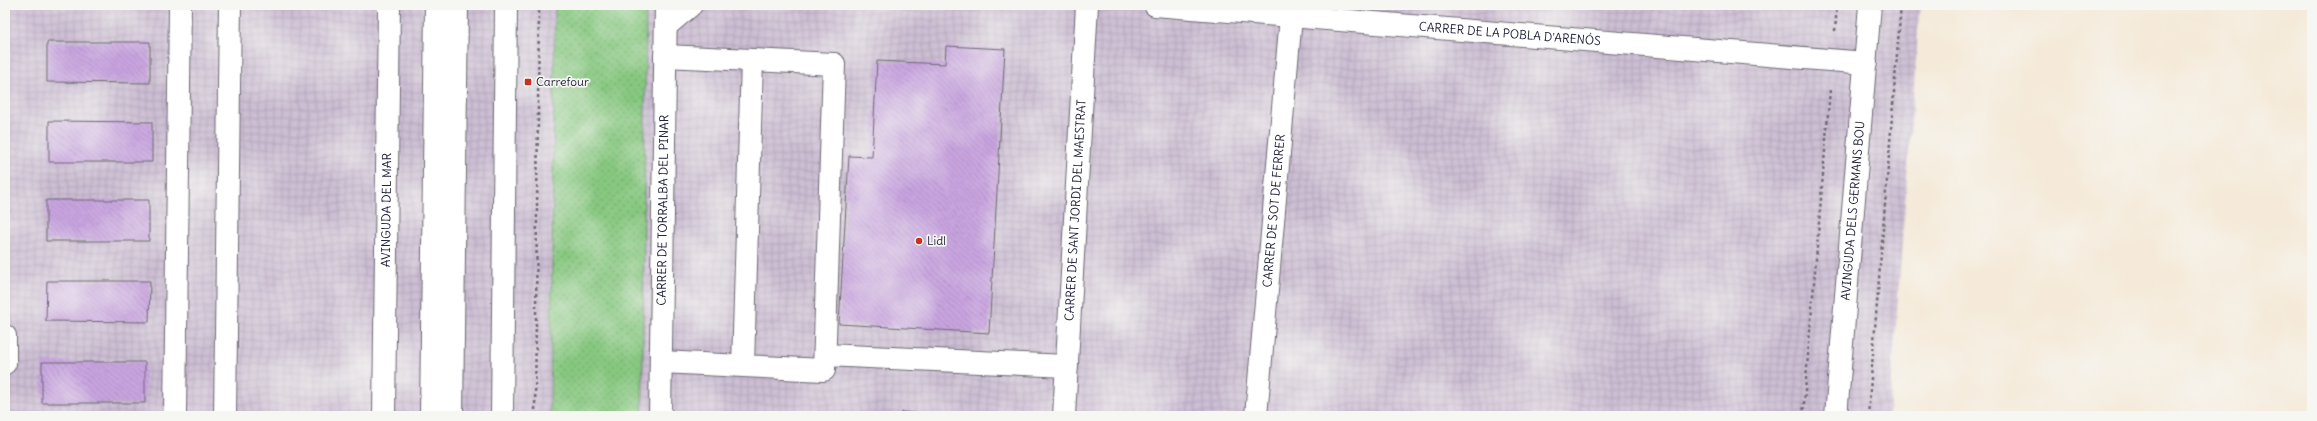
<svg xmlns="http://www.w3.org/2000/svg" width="2317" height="421" font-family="Delius,sans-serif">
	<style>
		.industrial { fill: url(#industrial-grid) }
		.grass { fill: url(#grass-dots); stroke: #54755e }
		.building { fill: url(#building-back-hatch) }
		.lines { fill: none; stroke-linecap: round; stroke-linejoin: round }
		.minor-casing { stroke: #6c6872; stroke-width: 24 }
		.major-casing { stroke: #6c6872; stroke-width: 24 }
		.path { stroke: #6c6872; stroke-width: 2.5; stroke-dasharray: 3 3; stroke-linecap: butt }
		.minor { stroke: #fff; stroke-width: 22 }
		.major { stroke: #fff; stroke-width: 22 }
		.poi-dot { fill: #c8321e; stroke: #f6f6f2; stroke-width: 1.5 }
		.labels { text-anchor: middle; stroke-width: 3.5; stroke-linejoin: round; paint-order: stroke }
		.street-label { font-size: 12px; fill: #22223b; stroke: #f6f6f2 }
		.poi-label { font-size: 12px; fill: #22223b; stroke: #f6f6f2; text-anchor: start }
	</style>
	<defs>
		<pattern id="industrial-grid" width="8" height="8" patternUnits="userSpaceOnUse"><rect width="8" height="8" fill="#ccbed3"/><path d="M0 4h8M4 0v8" fill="none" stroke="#afa3b6"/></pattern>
		<pattern id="grass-dots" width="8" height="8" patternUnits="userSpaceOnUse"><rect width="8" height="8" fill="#87c880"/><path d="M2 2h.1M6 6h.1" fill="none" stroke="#6ea26a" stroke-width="1.8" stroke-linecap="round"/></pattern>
		<pattern id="building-back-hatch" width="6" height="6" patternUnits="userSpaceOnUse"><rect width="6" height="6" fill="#c9a5e0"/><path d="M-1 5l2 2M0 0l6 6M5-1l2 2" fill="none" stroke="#a386b7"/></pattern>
	</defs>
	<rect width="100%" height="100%" fill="#f6f6f2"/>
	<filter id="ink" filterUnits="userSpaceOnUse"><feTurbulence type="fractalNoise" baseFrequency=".025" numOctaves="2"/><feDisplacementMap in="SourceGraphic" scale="8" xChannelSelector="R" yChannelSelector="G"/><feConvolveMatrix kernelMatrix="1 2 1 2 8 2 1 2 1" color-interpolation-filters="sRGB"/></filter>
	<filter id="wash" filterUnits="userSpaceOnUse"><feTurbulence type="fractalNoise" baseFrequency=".012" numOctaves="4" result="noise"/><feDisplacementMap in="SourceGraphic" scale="16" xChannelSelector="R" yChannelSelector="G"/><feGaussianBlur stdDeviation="0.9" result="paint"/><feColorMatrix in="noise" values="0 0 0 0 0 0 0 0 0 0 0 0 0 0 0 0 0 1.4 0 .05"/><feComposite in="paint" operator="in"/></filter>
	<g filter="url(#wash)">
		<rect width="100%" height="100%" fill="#f5ead9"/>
		<path class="industrial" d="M5,5H1920L1889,416H5Z"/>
		<path class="grass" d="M555,5H646L642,416H550Z"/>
		<g id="blocks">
			<path class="building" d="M47,42H150V83L47,82Z
				M946,46L1005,49L989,333L839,324L849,156L872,157L877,61L945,64Z
				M49,121L152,122V162H49Z
				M46,200H149V241H46Z
				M47,281H150L149,322L46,321Z
				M42,362H145V403H42Z
				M902,412L944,415V416H901Z"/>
		</g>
	</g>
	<g filter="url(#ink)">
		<use href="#blocks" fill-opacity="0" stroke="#6c6872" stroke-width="1"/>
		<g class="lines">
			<defs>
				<g id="minor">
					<path id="s1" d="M1155,5L1866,63"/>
					<path d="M666,26L691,5"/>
					<path d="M665,56L752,60"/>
					<path d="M5,336V363"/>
					<path d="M825,355L1067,366"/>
					<path d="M661,362L824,370L834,64L752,60L743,366"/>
					<path d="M175,416L180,5"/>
					<path d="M225,416L230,5"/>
					<path d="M431,416L436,5"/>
					<path d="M452,416L457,5"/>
					<path id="s2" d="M660,416L666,5"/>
					<path id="s3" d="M1064,416L1087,5"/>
					<path id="s4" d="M1256,416L1292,5"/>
					<path id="s5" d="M1836,416L1870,5"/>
				</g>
				<g id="major">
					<path id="s6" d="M384,416L389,5"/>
					<path d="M502,416L506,5"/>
				</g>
			</defs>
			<use href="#minor" class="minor-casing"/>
			<use href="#major" class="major-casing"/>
			<path class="path" d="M1835,31L1837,5
				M535,416L539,5
				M1803,416L1830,90
				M1868,416L1901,5"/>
			<use href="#minor" class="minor"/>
			<use href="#major" class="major"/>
		</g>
	</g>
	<g class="poi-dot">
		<rect x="524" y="78" width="8" height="8" rx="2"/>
		<circle cx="919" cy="241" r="4"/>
	</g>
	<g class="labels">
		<g class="street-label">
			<text dy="4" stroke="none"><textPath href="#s1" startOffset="356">CARRER DE LA POBLA D'ARENÓS</textPath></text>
			<text dy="4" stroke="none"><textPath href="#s6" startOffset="206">AVINGUDA DEL MAR</textPath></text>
			<text dy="4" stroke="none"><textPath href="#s2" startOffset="206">CARRER DE TORRALBA DEL PINAR</textPath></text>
			<text dy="4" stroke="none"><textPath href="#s3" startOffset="206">CARRER DE SANT JORDI DEL MAESTRAT</textPath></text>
			<text dy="4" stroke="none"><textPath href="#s4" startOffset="206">CARRER DE SOT DE FERRER</textPath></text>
			<text dy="4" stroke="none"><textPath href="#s5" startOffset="206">AVINGUDA DELS GERMANS BOU</textPath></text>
		</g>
		<g class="poi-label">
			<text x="536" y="86">Carrefour</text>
			<text x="927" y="245">Lidl</text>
		</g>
	</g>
	<rect width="2317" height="421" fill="none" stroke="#f6f6f2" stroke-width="20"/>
</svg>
